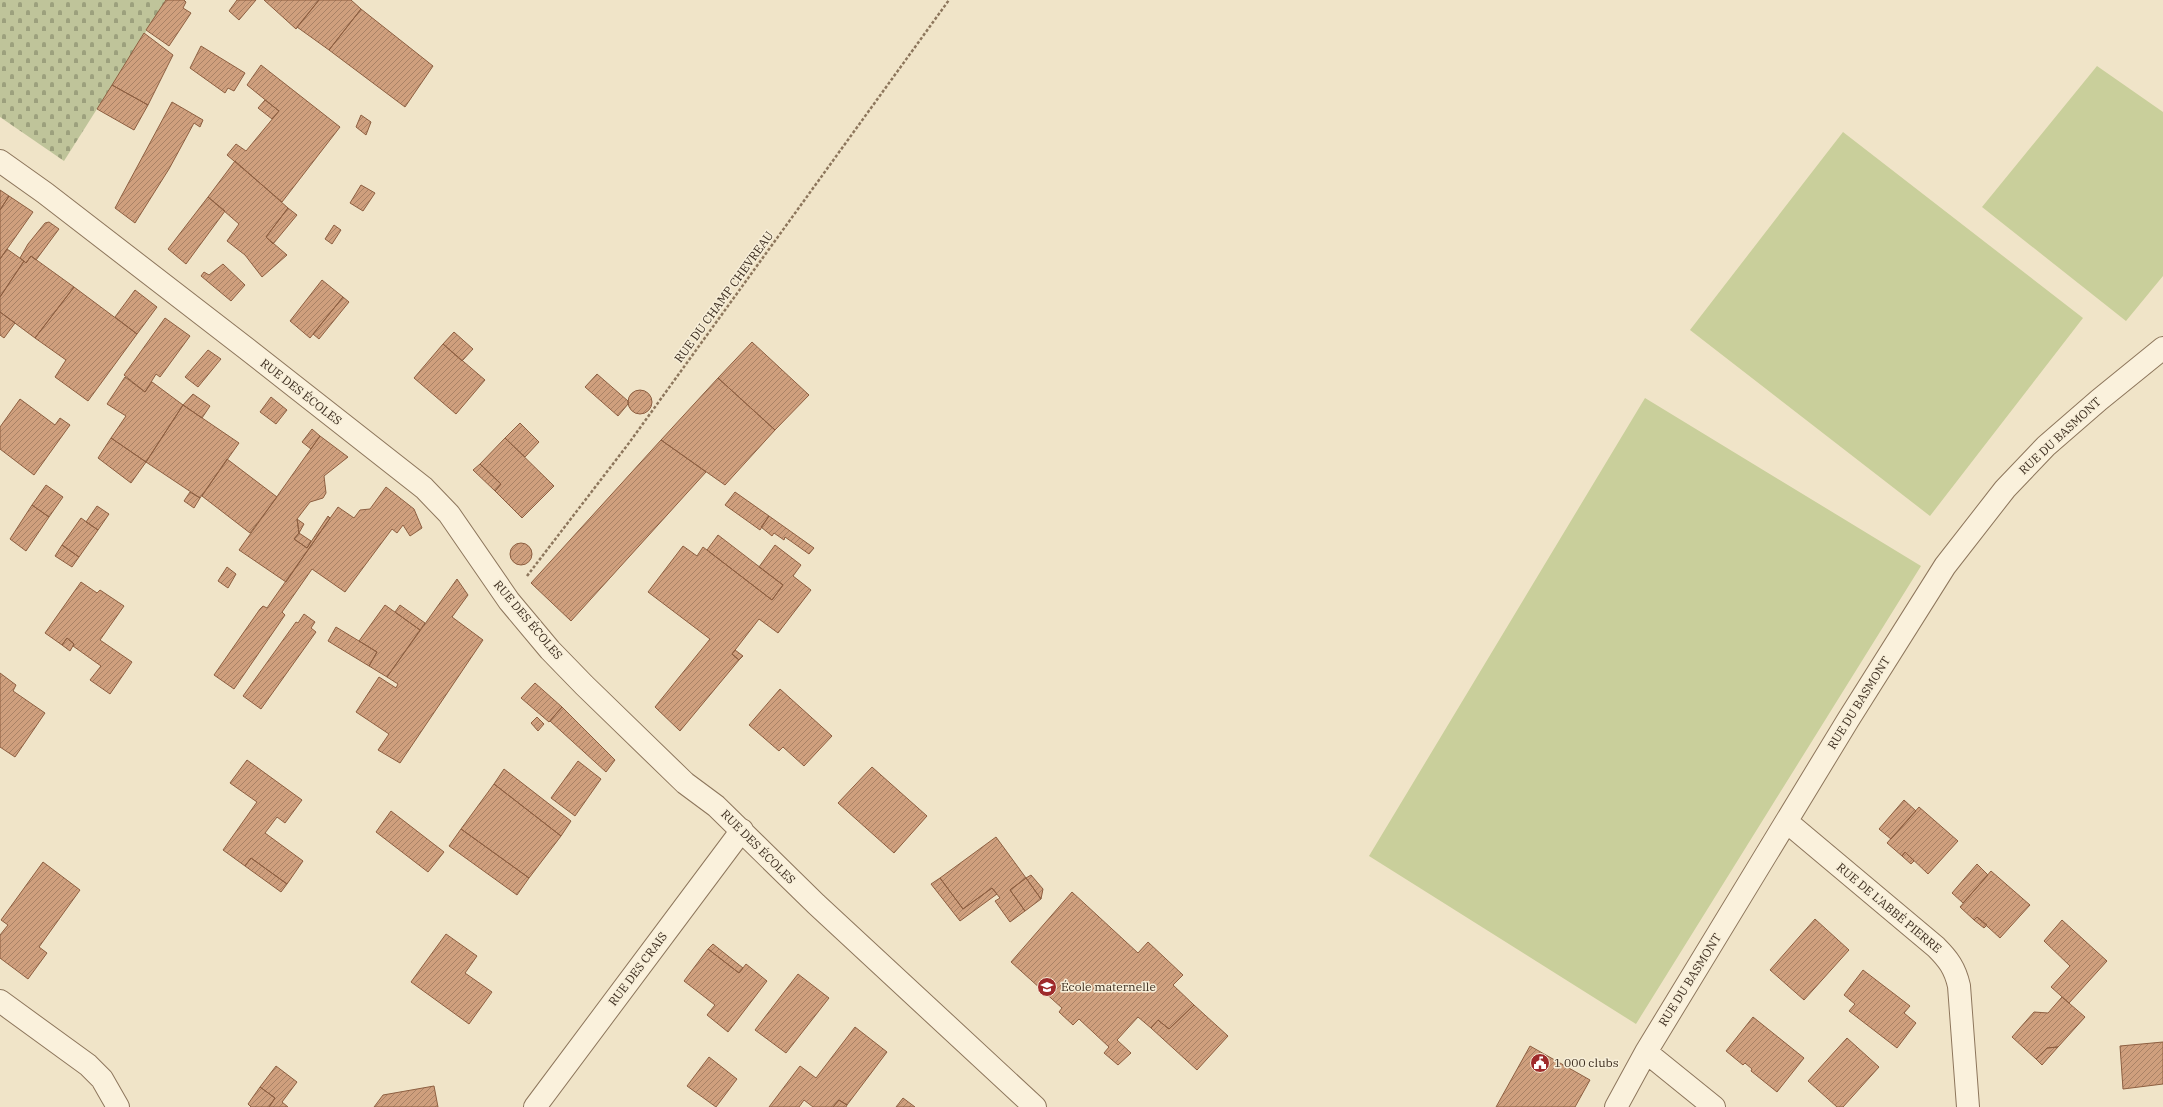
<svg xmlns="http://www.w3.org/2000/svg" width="2163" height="1107" font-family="'IBM Plex Serif',serif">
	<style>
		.cemetery { fill: url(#cemetery-stones) }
		.pitch { fill: #c9cf9b }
		.building { fill: url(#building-hatch); stroke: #8d5f41 }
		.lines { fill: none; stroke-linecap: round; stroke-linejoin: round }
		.minor-casing { stroke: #8d765c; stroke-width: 24 }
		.path { stroke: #8d765c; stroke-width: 2.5; stroke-dasharray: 3 2; stroke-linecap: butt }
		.minor { stroke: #faf1dc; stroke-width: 22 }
		.labels { text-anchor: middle; stroke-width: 3; stroke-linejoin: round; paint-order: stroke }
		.street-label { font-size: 12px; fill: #3d2e20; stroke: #f7eed8 }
		.poi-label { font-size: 12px; fill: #3d2e20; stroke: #f7eed8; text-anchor: start }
	</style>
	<defs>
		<pattern id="cemetery-stones" width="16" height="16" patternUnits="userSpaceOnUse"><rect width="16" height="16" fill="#bfc49a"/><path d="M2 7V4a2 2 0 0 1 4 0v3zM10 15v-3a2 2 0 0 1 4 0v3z" fill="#9ca07d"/></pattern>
		<pattern id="building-hatch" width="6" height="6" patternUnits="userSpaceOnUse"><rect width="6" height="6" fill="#cf9f7d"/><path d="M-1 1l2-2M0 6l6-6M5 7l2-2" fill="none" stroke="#a98266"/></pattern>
	</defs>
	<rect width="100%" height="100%" fill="#f0e4c8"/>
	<path class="cemetery" d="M0,0H166L64,161L0,117Z"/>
	<path class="pitch" d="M2097,66L2163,112V276L2126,321L1982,207Z
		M1843,132L2083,318L1930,516L1690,330Z
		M1645,398L1921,566L1636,1024L1369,856Z"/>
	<path class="building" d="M166,0H184L186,2L183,8L191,13L169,46L146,30Z
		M237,0H256L239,20L229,11Z
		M264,0H319L296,29Z
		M319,0H351L361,9L329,50L297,27Z
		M361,9L433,66L405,107L329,50Z
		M144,33L173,55L148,105L112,85Z
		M201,46L245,73L234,91L228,88L225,93L190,68Z
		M261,65L340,127L282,202L227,155L236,144L246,151L279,111L247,85Z
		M112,85L148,105L134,130L97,109Z
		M265,100L279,111L272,119L258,108Z
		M172,102L203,120L200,127L194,123L169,169L135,223L115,208Z
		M361,115L371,122L366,135L356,127Z
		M235,161L288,208L266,237L287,255L262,277L245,255L227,241L239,224L208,197Z
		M361,185L375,193L363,211L350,203Z
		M0,190L9,196L0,210Z
		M9,196L33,212L0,259V210Z
		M208,197L225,211L186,264L168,249Z
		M288,208L297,215L273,244L266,237Z
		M49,222L59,229L36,260L31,256L26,263L20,258L28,244L45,223Z
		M334,225L341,230L332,244L325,239Z
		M7,249L24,261L0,297V259Z
		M31,256L74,287L35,338L0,312V297L24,261L26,263Z
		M223,264L245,285L231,301L201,276L204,272L209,275Z
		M322,280L343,297L310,338L290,321Z
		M74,287L137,334L88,401L55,377L66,360L35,338Z
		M135,290L157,307L137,334L115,317Z
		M343,297L349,302L319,339L313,334Z
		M0,312L15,323L4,338L0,335Z
		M165,318L190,336L160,377L156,374L145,392L124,375Z
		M454,332L473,349L462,361L443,344Z
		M752,342L809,395L775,430L718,378Z
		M443,344L485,380L456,414L414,378Z
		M208,350L221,359L198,387L185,377Z
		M597,374L628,401V404L618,416L585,387Z
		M125,377L145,392L152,382L183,405L146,462L111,438L126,416L107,404Z
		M718,378L775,430L725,485L661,440Z
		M628 402a12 12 0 1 1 24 0a12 12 0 1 1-24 0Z
		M193,394L210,406L202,418L183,405Z
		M271,397L287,410L276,424L260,412Z
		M20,399L55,425L60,418L70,425L34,475L0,449V427Z
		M183,405L239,443L200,498L146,462Z
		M520,423L539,442L525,457L505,438Z
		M312,429L320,436L311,449L302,442Z
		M320,436L348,457L324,476L326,493L323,498L310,502L297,519L299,533L294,539L307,548L328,516L330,518L286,582L239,550Z
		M111,438L146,462L131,483L98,458Z
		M505,438L554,486L522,518L495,491L501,484L480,464Z
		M661,440L706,472L571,621L531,583Z
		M227,459L277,497L250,533L202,496Z
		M480,464L501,484L495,491L473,470Z
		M46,485L63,497L49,517L32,505Z
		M386,487L414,509L422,528L410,536L403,525L397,533L392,529L345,592L312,569L282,612L285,615L234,689L214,675L260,609L263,606L267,608L338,507L354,518L360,510L370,509Z
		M190,492L200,498L194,508L184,501Z
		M735,492L769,516L760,530L725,505Z
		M32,505L49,517L26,551L10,539Z
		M97,506L109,514L98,530L86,522Z
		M769,516L814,548L809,554L785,537L784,540L774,533L772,536L761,527Z
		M81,518L98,530L79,557L62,545Z
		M297,519L304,524L299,533Z
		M299,533L311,541L307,548L294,539Z
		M718,535L783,585L772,600L707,550Z
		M510 554a11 11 0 1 1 22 0a11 11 0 1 1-22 0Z
		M62,545L79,557L72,567L55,556Z
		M775,545L801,565L793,576L811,590L778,633L759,619L732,654L739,660L680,731L655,707L710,639L648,592L683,546L697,556L703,547L772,600L783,585L759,567Z
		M227,567L236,574L228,588L218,581Z
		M457,579L468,595L452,617L483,640L400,763L378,750L389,734L356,712L379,677L396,688L398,684L387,677Z
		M81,582L97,593L100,590L124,606L100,640L132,662L110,694L90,680L101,666L73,646L74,644L67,638L62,645L45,633Z
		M385,605L420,630L387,677L369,666L377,652L359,641Z
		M400,605L425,623L420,630L395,612Z
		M304,614L315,622L311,628L316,632L261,709L243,696L296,622L298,623Z
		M336,627L377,652L369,666L328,641Z
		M67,638L74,644L70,651L62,645Z
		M735,650L743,656L739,660L732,654Z
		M0,673L16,685L13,691L45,713L15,757L0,747Z
		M535,683L562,707L549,722L521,698Z
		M780,689L832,736L804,766L783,747L779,751L749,725Z
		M562,707L615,760L606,772L550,721Z
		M537,717L544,724L538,731L531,723Z
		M247,760L302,800L285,823L277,817L265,833L303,861L287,884L251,858L245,866L223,850L257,802L230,783Z
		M578,761L601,779L575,816L551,798Z
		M872,767L927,816L894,853L838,803Z
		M504,769L571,821L561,836L494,784Z
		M494,784L561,836L529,878L461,829Z
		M1904,800L1916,811L1891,839L1879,829Z
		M1919,807L1958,841L1928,874L1905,852L1902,856L1887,843Z
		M391,811L444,852L428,872L376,832Z
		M461,829L529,878L517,895L449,846Z
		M996,837L1026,878L1010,890L1025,911L1010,922L995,901L1000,898L992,888L963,909L940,878Z
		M1905,852L1914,861L1911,864L1902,856Z
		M251,858L287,884L281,892L245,866Z
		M43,862L80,890L39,947L47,953L28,979L0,958V935L8,925L1,920Z
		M1977,864L1988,875L1963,903L1952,893Z
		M1991,871L2030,905L2000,938L1977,917L1974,920L1960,907Z
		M1031,875L1043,889L1041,899L1026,878Z
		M940,878L963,909L992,888L997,894L960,921L931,884Z
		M1026,878L1041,899L1025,911L1010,890Z
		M1072,892L1138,953L1148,942L1183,975L1173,985L1194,1005L1169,1029L1158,1020L1151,1028L1138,1017L1117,1040L1131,1053L1118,1065L1104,1053L1109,1047L1079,1019L1073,1025L1059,1012L1062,1008L1011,962Z
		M1977,917L1987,925L1984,928L1974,920Z
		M1815,919L1849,950L1804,1000L1770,970Z
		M2062,920L2107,961L2069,1003L2051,987L2070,966L2044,941Z
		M446,934L477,956L465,973L492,992L469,1024L411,982Z
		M713,944L743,968L739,973L708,949Z
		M708,949L739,973L746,964L767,981L728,1032L707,1015L715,1005L684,981Z
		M1863,970L1910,1006L1904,1013L1916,1023L1897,1048L1849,1011L1855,1004L1844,995Z
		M798,974L829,998L786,1053L755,1030Z
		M2062,997L2085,1017L2058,1047L2047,1048L2036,1059L2012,1037L2034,1012L2048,1013Z
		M1194,1005L1228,1036L1197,1070L1151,1028L1158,1020L1169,1029Z
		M1753,1017L1804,1058L1777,1092L1751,1071L1752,1069L1745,1063L1743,1065L1726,1051Z
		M855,1027L887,1052L847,1105L839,1100L833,1107H813L804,1100L799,1107H769L800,1066L816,1078Z
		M1847,1038L1879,1067L1843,1107H1837L1808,1081Z
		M2163,1042V1084L2123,1089L2120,1046Z
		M1530,1046L1590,1080L1575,1107H1496Z
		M2058,1047L2042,1065L2036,1059L2047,1048Z
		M709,1057L737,1079L716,1107L687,1086Z
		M276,1066L297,1082L282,1102L288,1107H269L275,1098L260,1087Z
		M434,1086L438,1107H374L383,1095Z
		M260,1087L275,1098L269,1107H251L248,1104Z
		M903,1098L915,1107H896Z
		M839,1100L847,1105L846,1107H833Z"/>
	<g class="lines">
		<defs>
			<path id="minor" d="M0,161L45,193L247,349L424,488L449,514L509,601L550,650L584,685L685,783L716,806L816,904L1035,1107
				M1787,822L1936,947C1948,959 1955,968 1959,986L1968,1107
				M0,1001L88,1065L102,1079L118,1107
				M1646,1052L1714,1107
				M535,1107L742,830
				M1616,1107L1646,1052L1848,720L1945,566L2005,489L2046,446L2099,400L2163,348"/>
		</defs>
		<use href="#minor" class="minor-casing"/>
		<path class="path" d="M527,576L629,443L949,0"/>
		<use href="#minor" class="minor"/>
	</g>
	<defs>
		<symbol id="school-disc" viewBox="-11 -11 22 22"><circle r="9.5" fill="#9e2a2b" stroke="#f7eed8"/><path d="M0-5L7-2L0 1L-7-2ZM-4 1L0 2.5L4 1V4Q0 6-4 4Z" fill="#fff"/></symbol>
		<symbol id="civic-disc" viewBox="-11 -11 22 22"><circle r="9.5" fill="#9e2a2b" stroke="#f7eed8"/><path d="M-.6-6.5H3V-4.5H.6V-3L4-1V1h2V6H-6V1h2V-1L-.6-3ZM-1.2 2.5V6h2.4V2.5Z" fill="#fff"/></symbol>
	</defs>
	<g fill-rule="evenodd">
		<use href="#school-disc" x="1036" y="976" width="22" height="22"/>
		<use href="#civic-disc" x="1529" y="1052" width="22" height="22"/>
	</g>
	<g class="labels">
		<g class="street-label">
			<text transform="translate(724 297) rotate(-54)" y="4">RUE DU CHAMP CHEVREAU</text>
			<text transform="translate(301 392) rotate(38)" y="4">RUE DES ÉCOLES</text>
			<text transform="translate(2060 436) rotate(-43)" y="4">RUE DU BASMONT</text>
			<text transform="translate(528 620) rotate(50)" y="4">RUE DES ÉCOLES</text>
			<text transform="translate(1859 703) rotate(-58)" y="4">RUE DU BASMONT</text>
			<text transform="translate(758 847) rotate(45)" y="4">RUE DES ÉCOLES</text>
			<text transform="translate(1889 908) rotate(40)" y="4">RUE DE L'ABBÉ PIERRE</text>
			<text transform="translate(638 969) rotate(-53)" y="4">RUE DES CRAIS</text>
			<text transform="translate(1690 980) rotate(-58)" y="4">RUE DU BASMONT</text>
		</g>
		<g class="poi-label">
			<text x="1061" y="991">École maternelle</text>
			<text x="1554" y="1067">1 000 clubs</text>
		</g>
	</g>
</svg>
